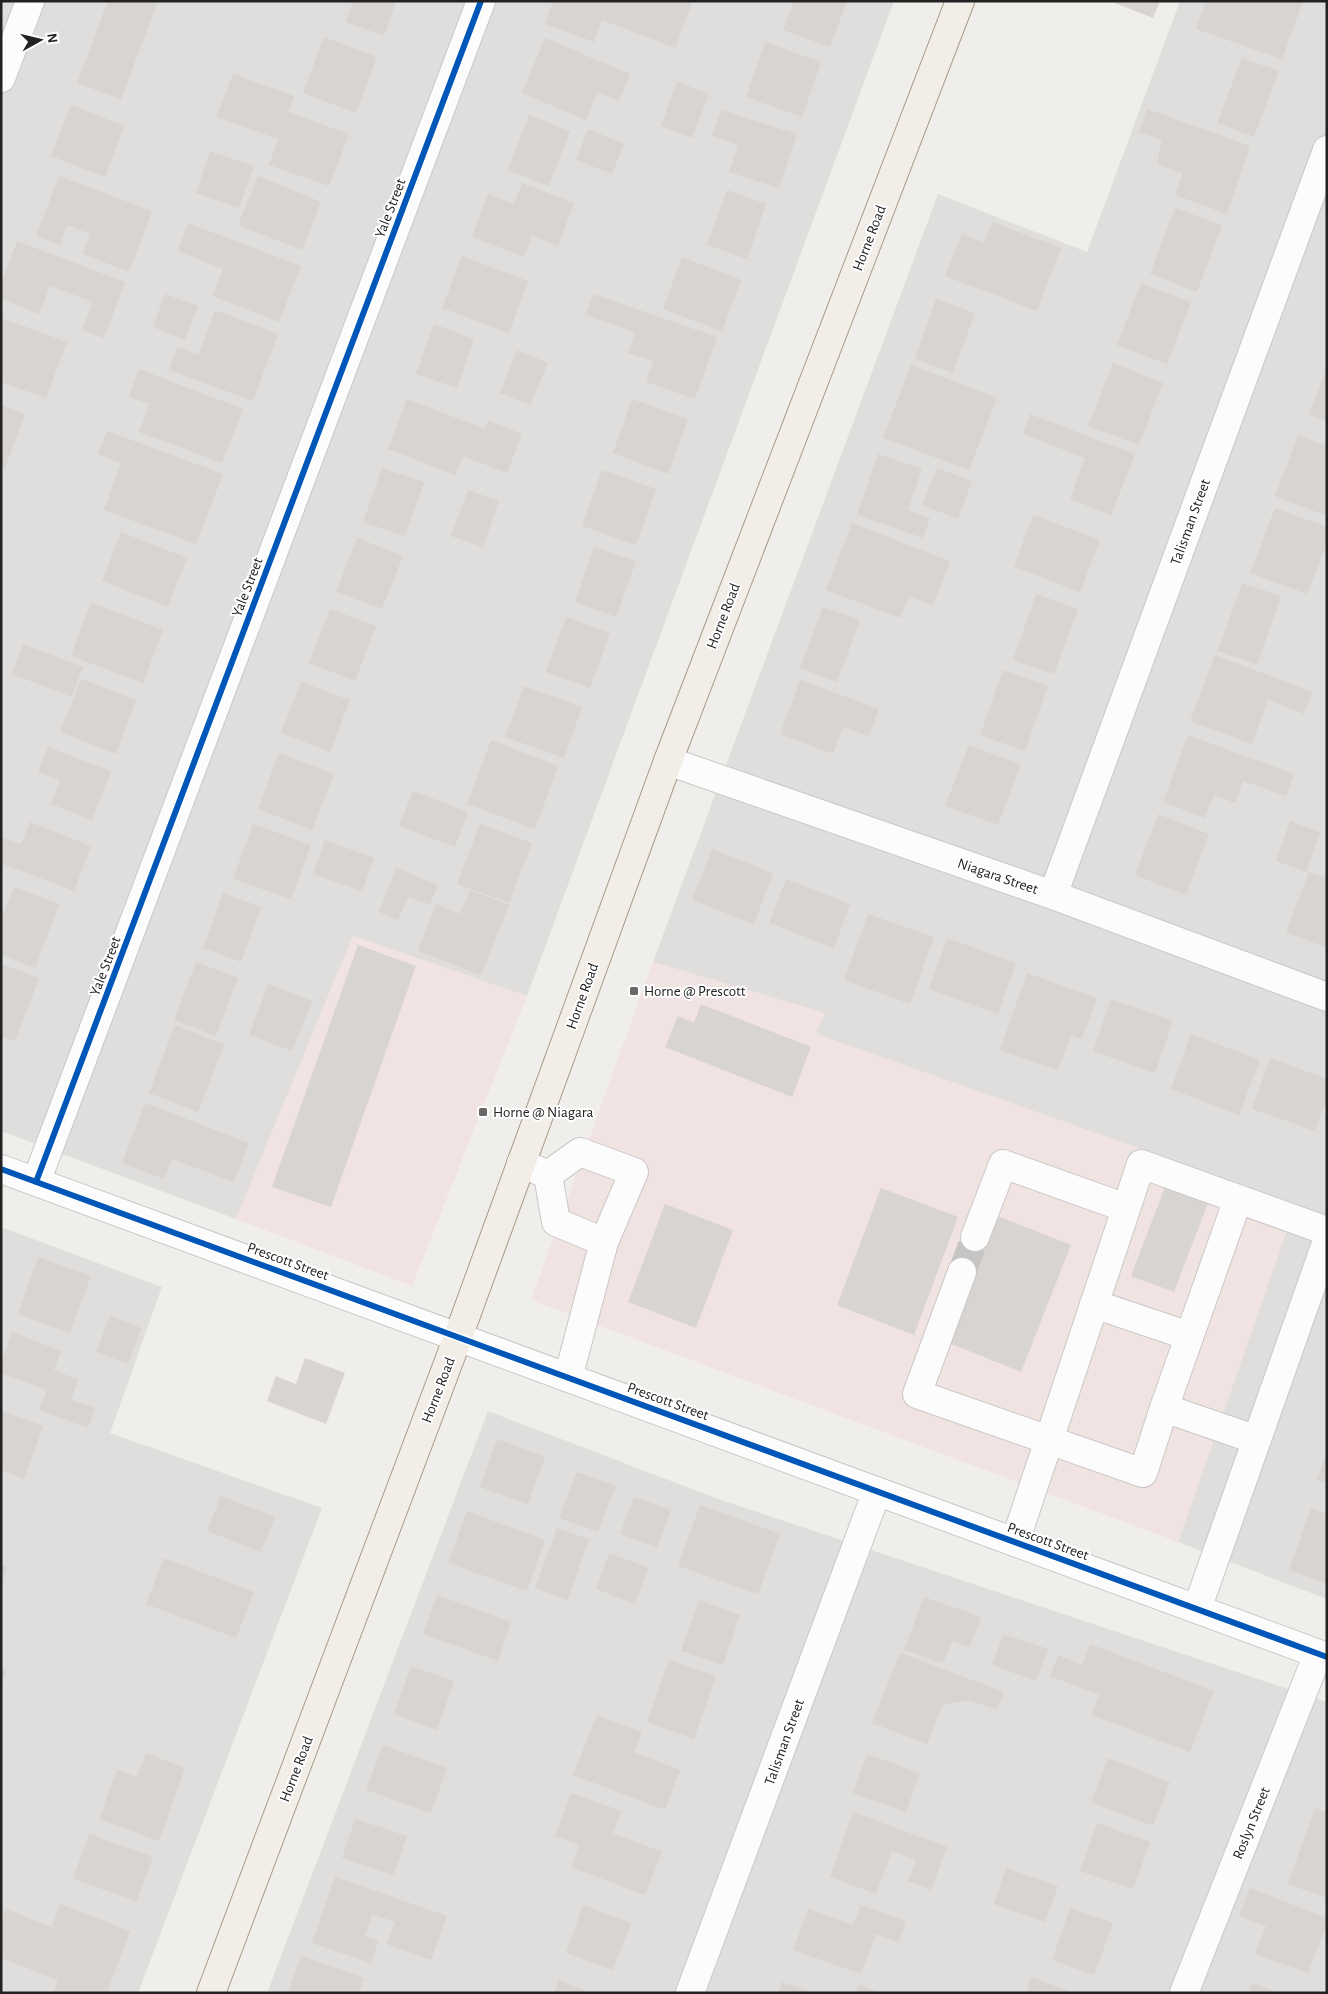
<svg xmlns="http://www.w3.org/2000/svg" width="1328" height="1994" font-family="'Alegreya Sans',sans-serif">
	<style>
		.residential { fill: #dfdedc }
		.commercial { fill: #f1e3e1 }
		.building { fill: #d7d4d2 }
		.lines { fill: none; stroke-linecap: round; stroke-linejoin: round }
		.minor-tunnel { stroke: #c7c5c3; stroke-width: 28; stroke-dasharray: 28 14; stroke-linecap: butt }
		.minor-casing { stroke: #c9c8c7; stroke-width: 30 }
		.major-casing { stroke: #a79c86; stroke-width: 30 }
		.minor { stroke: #fdfcfc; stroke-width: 28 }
		.major { stroke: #f3ede7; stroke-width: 28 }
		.cycleway-casing { stroke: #fff; stroke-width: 9 }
		.cycleway { stroke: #0057b8; stroke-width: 6 }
		.poi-dot { fill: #6a6968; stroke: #fff; stroke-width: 2 }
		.labels { text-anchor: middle; stroke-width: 4; stroke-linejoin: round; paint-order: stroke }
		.street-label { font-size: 15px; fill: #222; stroke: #fff }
		.poi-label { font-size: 15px; fill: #222; stroke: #fff; text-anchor: start }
	</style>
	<rect width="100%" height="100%" fill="#f0eeeb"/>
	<path class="residential" d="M1,1H894L527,996L353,936L236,1219L1,1131Z
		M1180,1H1327V1599L1178,1542L1296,1204L816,1034L824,1013L653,962L938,194L1087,252Z
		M1,1227L162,1287L110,1433L322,1508L138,1993H1Z
		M488,1411L721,1500L1327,1702V1993H267Z"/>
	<path class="commercial" d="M353,936L527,996L412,1286L236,1219Z
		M653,962L825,1013L816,1034L1296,1204L1178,1542L531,1300Z"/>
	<path class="building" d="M108,1H158L121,99L77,83Z
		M353,1H396L384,36L346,22Z
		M553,1H687L692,3L675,48L602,20L594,42L545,24Z
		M789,1H847L830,47L783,30L793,3Z
		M1110,1H1160L1153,18Z
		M1206,1H1303L1282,59L1196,29Z
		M324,37L377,57L356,113L303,93Z
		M545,38L630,74L619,101L598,92L586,120L522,93Z
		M765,42L821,62L802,117L746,97Z
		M1242,58L1279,71L1254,137L1217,123Z
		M233,74L294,96L288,112L349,134L329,186L269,165L278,139L216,117Z
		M677,82L709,94L692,138L661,126Z
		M71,105L124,126L105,177L51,156Z
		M1147,109L1250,146L1227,214L1175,195L1183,173L1157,164L1162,140L1139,132Z
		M721,110L797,134L779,188L729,172L738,145L712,136Z
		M529,115L570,131L549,186L508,170Z
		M588,129L624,144L612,174L576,160Z
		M210,151L254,166L239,208L196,193Z
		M59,176L152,211L129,272L83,254L90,234L67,225L60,245L36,236Z
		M258,176L321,202L302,250L238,225Z
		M522,183L574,203L558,246L532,236L524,257L472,237L488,194L514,204Z
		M727,190L766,204L747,259L707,245Z
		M1175,208L1222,225L1197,292L1150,274Z
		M992,222L1061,248L1037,311L945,276L962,234L984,243Z
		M188,223L301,266L279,322L212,296L223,269L178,251Z
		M17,241L125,282L104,338L82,330L93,302L50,286L39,314L1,299V284Z
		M462,256L528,281L509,333L442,308Z
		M682,257L741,280L722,331L663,309Z
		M1141,283L1191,302L1167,364L1117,345Z
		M165,294L198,306L185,340L153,327Z
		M593,294L717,337L695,399L646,382L653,361L628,353L635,332L586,315Z
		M936,299L975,313L953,373L915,359Z
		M215,310L278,334L253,401L169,370L177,347L199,355Z
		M1,318L67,342L46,398L1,382Z
		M434,324L474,339L457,388L416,374Z
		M517,350L548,363L530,405L500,393Z
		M1113,363L1163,383L1139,445L1088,426Z
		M911,365L997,398L969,470L883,438Z
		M1327,368V421L1309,415Z
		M139,369L243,409L222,463L139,432L150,404L129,397Z
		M407,399L485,429L489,421L522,434L507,473L463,456L455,475L388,449Z
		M632,399L688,419L668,474L613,453Z
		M1,405L25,414L5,468L1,467Z
		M1030,414L1135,454L1111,515L1070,499L1085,458L1023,434Z
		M107,431L223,474L196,544L104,510L121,463L98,454Z
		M1298,435L1327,446V516L1275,496Z
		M878,454L922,469L908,510L930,518L923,538L857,515Z
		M382,468L424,482L405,536L363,522Z
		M937,468L972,481L958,519L922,505Z
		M602,470L656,489L636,545L582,526Z
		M468,490L499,501L483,547L451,536Z
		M1275,508L1327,527V543L1307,594L1250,573Z
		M1033,515L1100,540L1080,592L1014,567Z
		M852,523L950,561L933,605L909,596L900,618L826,590Z
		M121,532L187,558L168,607L102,581Z
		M357,538L403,556L382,609L336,592Z
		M594,547L636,561L616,617L575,602Z
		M1242,583L1281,596L1257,665L1218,651Z
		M1036,594L1078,609L1054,674L1013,660Z
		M91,602L163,630L143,683L71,656Z
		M823,607L860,620L837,682L800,668Z
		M330,609L376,626L355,681L309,663Z
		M566,617L610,633L590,688L546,672Z
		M23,644L83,667L72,697L12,674Z
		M1215,655L1312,692L1304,714L1268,700L1252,744L1190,721Z
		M1003,670L1048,686L1025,751L980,735Z
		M81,679L136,700L116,754L60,732Z
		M800,680L879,709L869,736L843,727L833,754L780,734Z
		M301,682L350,700L330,752L281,733Z
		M524,686L582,707L564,758L505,737Z
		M1188,735L1294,774L1286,796L1243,781L1235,803L1214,795L1205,818L1163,802Z
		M491,740L558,766L535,829L467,804Z
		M969,745L1021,765L998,825L945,806Z
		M48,747L111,771L92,820L51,804L60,780L38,772Z
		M279,753L334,774L312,830L258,809Z
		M413,791L468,812L455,847L399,826Z
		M1158,814L1209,834L1186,895L1135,875Z
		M1290,821L1320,832L1306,872L1276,861Z
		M30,822L91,846L74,891L1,863V837L21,844Z
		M253,824L311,845L291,899L233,879Z
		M480,824L532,843L509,903L457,884Z
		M325,840L374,858L362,891L313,874Z
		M712,849L773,873L754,924L692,900Z
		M396,868L438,885L430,905L408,897L398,920L379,912Z
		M1309,872L1327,878V948L1286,932Z
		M786,879L850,904L834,948L769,923Z
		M14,887L59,904L35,968L1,955V919Z
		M470,890L509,905L481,975L418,951L436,904L460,914Z
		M223,893L261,907L241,962L203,948Z
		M868,914L934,937L910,1004L844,980Z
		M947,938L1016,963L998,1014L929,989Z
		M358,945L416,966L331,1207L272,1187Z
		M196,962L238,978L216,1036L174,1020Z
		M1,964L39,978L15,1041L1,1036Z
		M1027,973L1097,998L1082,1039L1071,1035L1058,1070L1000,1050Z
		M268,984L312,1001L292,1051L249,1035Z
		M1111,999L1173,1021L1155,1073L1093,1051Z
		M701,1004L811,1047L792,1097L665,1047L678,1016L694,1023Z
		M175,1025L224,1045L198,1112L149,1093Z
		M1191,1034L1260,1060L1239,1115L1171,1089Z
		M1270,1058L1327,1079V1097L1315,1131L1252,1109Z
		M145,1103L249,1143L234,1182L172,1159L164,1179L122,1163Z
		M1165,1187L1208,1203L1174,1292L1131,1276Z
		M881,1188L958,1217L914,1335L837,1305Z
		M665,1204L733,1230L696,1328L628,1302Z
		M995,1215L1071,1245L1021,1372L944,1341Z
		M38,1257L91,1276L70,1333L18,1314Z
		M110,1316L141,1328L128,1364L96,1352Z
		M12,1332L61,1351L54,1370L78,1380L71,1400L95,1408L88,1428L39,1410L47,1390L1,1373V1362Z
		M305,1358L345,1373L326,1424L267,1401L276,1376L296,1384Z
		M1,1411L43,1426L24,1479L1,1470Z
		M497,1439L545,1457L528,1504L480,1487Z
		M1327,1453V1483L1316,1480Z
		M577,1472L616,1486L598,1532L559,1518Z
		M221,1496L275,1517L261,1552L207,1531Z
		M634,1497L671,1510L657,1547L620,1534Z
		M700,1505L780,1534L758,1594L678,1566Z
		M1311,1508L1327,1514L1326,1583L1289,1570Z
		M467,1511L545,1540L527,1591L448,1563Z
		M557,1528L589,1539L568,1600L535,1588Z
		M609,1553L649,1568L635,1604L596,1589Z
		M164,1558L254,1592L236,1638L146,1604Z
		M1,1565L7,1567L2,1582H1Z
		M437,1595L511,1622L498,1661L423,1634Z
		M924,1597L981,1617L970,1647L952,1641L943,1663L904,1650Z
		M699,1600L740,1615L723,1665L681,1651Z
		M1003,1634L1048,1649L1036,1681L992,1665Z
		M1090,1644L1214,1691L1190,1752L1091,1715L1099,1695L1050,1676L1058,1655L1082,1665Z
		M900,1653L1004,1692L997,1710L968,1700L942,1705L927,1744L872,1723Z
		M669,1660L716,1676L694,1739L647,1722Z
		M411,1666L454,1681L437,1730L394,1714Z
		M1,1668L7,1670L1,1686Z
		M597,1715L642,1732L634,1752L680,1770L665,1810L573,1775Z
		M383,1745L447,1768L431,1813L366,1790Z
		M146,1753L185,1768L159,1841L99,1819L117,1770L137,1777Z
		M867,1754L920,1773L906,1812L853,1793Z
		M1108,1758L1170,1782L1153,1826L1091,1802Z
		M571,1793L621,1811L613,1833L662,1852L645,1895L571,1867L579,1845L555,1836Z
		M1315,1808L1327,1812V1898L1288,1884Z
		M853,1812L947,1847L931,1890L908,1881L916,1860L892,1851L876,1894L830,1877Z
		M355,1819L407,1836L394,1875L342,1858Z
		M1097,1823L1150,1842L1133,1889L1080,1871Z
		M89,1834L153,1857L137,1901L73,1879Z
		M1006,1868L1058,1886L1045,1922L994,1904Z
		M335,1877L447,1916L431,1960L387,1944L395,1922L372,1914L365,1936L378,1941L371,1963L312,1943Z
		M1250,1888L1327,1918V1924L1308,1973L1255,1954L1266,1926L1239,1916Z
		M60,1904L130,1931L107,1993H53L58,1980L1,1958V1920L6,1909L52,1927Z
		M583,1905L631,1923L613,1970L566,1953Z
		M861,1905L906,1921L899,1942L876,1934L861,1974L793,1950L808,1909L853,1925Z
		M1070,1908L1113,1923L1094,1975L1052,1960Z
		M301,1956L364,1978L359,1993H288Z
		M1031,1977L1073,1993H1026Z
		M559,1980L591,1993H554Z
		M782,1982L812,1992V1993H778Z
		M1253,1983L1278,1993H1249Z
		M858,1985L879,1992V1993H856Z"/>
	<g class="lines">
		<path class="minor-tunnel" d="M962,1272L975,1237"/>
		<defs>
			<path id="minor" d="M1,78L30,1
				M668,761L1053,895L1327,997
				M1053,895L1327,150
				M521,1163L548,1175L580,1152L634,1172L604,1242L568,1378
				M1,1169L1327,1657
				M548,1175L556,1222L604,1242
				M36,1182L481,1
				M975,1237L1003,1164L1126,1208
				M962,1272L917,1394L1143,1473L1164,1408L1238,1199
				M1094,1304L1189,1336
				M1164,1408L1257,1440
				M1015,1542L1141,1164L1327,1231
				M1197,1609L1327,1241
				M690,1993L877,1491
				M1184,1993L1318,1654"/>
			<path id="major" d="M211,1993L458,1337L668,761L960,1"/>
		</defs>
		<use href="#minor" class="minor-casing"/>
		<use href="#major" class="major-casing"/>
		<use href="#minor" class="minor"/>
		<use href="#major" class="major"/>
		<defs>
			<path id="cycleway" d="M1,1169L1327,1657
				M36,1182L481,1"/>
		</defs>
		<use href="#cycleway" class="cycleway-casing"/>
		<use href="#cycleway" class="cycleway"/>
	</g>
	<g class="poi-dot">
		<rect x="629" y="986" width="10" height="10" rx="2.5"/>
		<rect x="478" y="1107" width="10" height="10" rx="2.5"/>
	</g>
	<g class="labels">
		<g class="street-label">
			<text transform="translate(390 208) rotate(-69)" y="5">Yale Street</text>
			<text transform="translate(869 238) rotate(-69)" y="5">Horne Road</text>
			<text transform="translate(1190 522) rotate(-70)" y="5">Talisman Street</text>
			<text transform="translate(247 587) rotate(-69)" y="5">Yale Street</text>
			<text transform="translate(723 616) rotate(-69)" y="5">Horne Road</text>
			<text transform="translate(998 876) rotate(19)" y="5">Niagara Street</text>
			<text transform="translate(105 966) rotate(-69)" y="5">Yale Street</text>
			<text transform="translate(582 996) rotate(-70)" y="5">Horne Road</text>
			<text transform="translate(288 1261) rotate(20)" y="5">Prescott Street</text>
			<text transform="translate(438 1390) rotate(-69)" y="5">Horne Road</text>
			<text transform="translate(668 1401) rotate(20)" y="5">Prescott Street</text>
			<text transform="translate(1048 1541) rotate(20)" y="5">Prescott Street</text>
			<text transform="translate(784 1742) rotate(-70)" y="5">Talisman Street</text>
			<text transform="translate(296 1769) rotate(-69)" y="5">Horne Road</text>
			<text transform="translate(1251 1823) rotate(-68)" y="5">Roslyn Street</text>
		</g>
		<g class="poi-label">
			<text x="644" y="996">Horne @ Prescott</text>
			<text x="493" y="1117">Horne @ Niagara</text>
		</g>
	</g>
	<rect width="1328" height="1994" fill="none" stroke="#222222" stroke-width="5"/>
	<g transform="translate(40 40) rotate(82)" stroke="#ffffff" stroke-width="4" paint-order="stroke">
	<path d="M0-4L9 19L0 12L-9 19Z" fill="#222222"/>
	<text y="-8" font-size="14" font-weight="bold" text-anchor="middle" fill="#222222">N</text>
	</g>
</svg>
